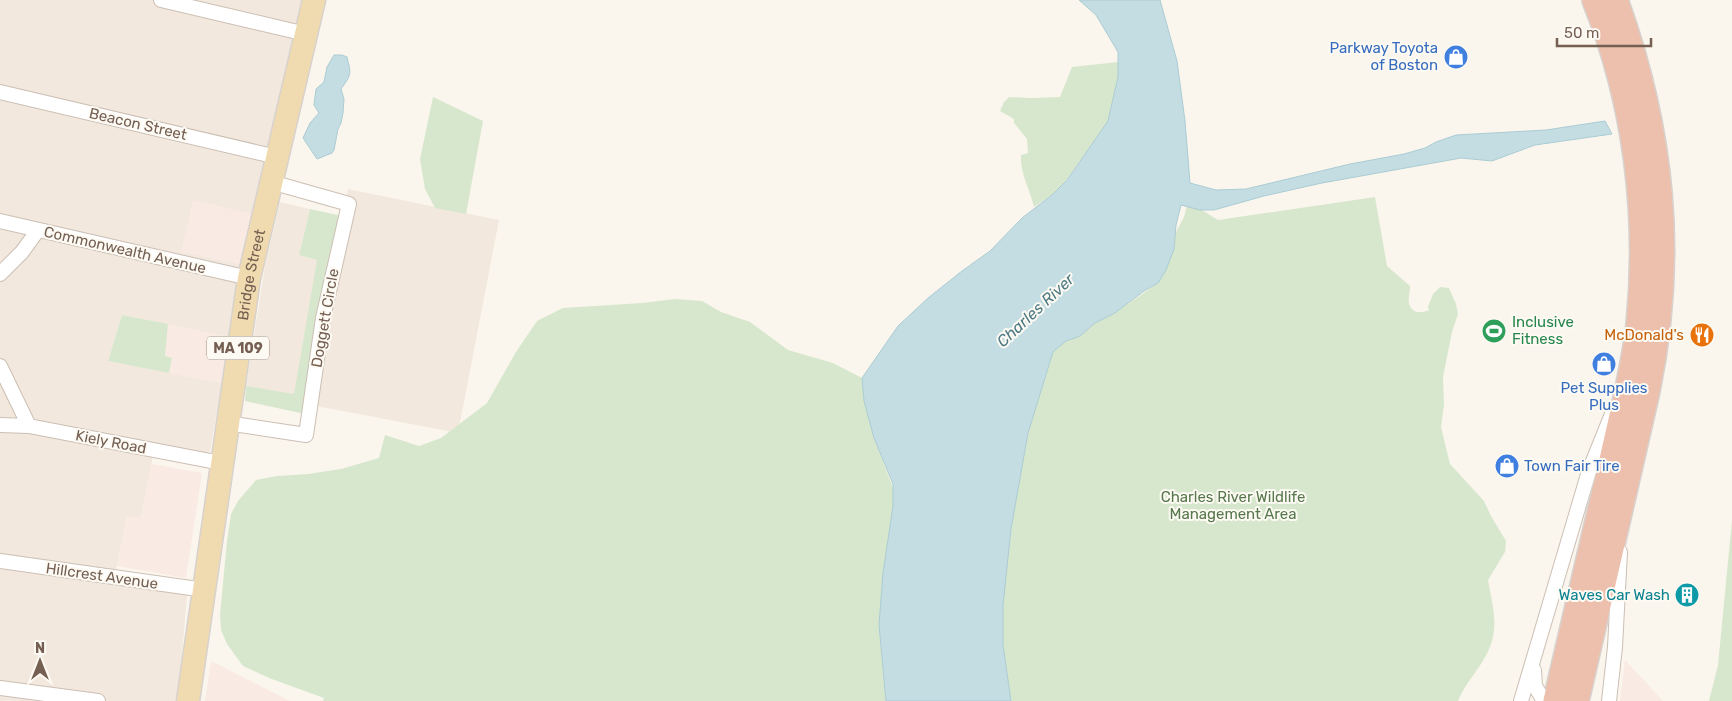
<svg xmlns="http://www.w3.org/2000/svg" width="1732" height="701" font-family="Rubik,sans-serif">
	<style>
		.residential { fill: #f2e8dd }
		.commercial { fill: #f9eae3 }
		.green { fill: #d7e7cd }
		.water { fill: #c3dde3; stroke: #abccd3 }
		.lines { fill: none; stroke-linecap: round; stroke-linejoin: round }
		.street-casing { stroke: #ccbfb4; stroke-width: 16 }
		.primary-casing { stroke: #d8d2cf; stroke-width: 25 }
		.highway-casing { stroke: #d8d2cf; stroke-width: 28 }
		.street { stroke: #fff; stroke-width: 14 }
		.primary { stroke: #f0daaf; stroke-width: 22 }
		.highway { stroke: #edbfad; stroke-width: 25 }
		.labels { text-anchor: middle; stroke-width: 4; stroke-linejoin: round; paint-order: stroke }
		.shield { fill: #fdfaf4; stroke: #9d8e83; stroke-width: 1 }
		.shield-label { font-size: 14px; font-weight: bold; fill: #745f52 }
		.shop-label { font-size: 15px; fill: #366cbe; stroke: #fdfaf4; text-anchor: end }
		.street-label { font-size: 15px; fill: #745f52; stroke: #fdfaf4 }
		.leisure-label { font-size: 15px; fill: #27864d; stroke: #fdfaf4; text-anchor: start }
		.food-label { font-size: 15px; fill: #c56008; stroke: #fdfaf4; text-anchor: end }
		.park-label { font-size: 15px; fill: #57784c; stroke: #fdfaf4 }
		.culture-label { font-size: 15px; fill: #0d838f; stroke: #fdfaf4; text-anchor: end }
		.water-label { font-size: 16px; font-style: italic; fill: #4e7a84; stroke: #fdfaf4 }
	</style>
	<rect width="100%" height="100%" fill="#fbf6ed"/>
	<path class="residential" d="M0,0H303L253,214L182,252L240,264L229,337L122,315L108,361L222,383L210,452L197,453L155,445L141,518L127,517L113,585L179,592L184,593L187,596L178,701H0Z
		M348,189L499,220L458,433L306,404Z
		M280,202L310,209L299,255L318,260L294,395L246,386L265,266Z"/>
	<path class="commercial" d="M193,200L253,214L240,264L181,252Z
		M168,324L229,337L222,383L169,373L172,358L165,357Z
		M151,464L202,473L186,578L117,566L127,516L141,518Z
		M1625,660L1663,701H1620Z
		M211,661L280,696L290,701H205Z"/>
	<path class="green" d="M1118,62V77L1108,121L1067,179L1052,195L1034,207C1030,189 1020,174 1021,155L1028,153L1027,139L1014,123V119L1000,111L1004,102L1009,97L1031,98L1060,97L1072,67Z
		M433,97L483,121L466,214L435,208L425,189L420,159Z
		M1375,197L1387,266L1410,286C1410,291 1408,298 1409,303C1411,313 1421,314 1429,310L1428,307L1433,294L1440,287L1449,288L1456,304L1458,314L1452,332L1443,377L1444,405L1441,427L1450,464L1484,501L1491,516L1506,541L1505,552L1488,580C1495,617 1501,635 1479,667C1471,679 1463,688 1458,701H1011L1003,645V605L1011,504L1016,497L1028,433L1053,352L1066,341L1080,336L1095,323L1115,313L1155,285L1167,249L1184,217L1187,205L1197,207L1218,220Z
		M310,209L342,216L305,414L245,401L246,386L294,394L317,260L299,255Z
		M675,299L702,301L721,312L750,322L788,350L833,363L862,378L864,401L874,438L895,493L879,625L886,701H323L324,698L269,678L243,666L227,644L221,630L220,615L227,541L231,514L238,501L256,480L277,476L308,474L341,469L379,458L385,435L419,446L441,438L487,403L516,352L537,321L563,308L642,303Z
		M122,315L168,324L165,356L172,358L169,373L108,361Z
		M1732,520V701H1709L1718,665Z"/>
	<path class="water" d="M1079,0H1160L1177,61L1185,121L1190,183L1216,190L1246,189L1350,164L1404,154L1425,148L1436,142L1456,135L1546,130L1605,121L1612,134L1535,145L1492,161L1461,158L1322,183L1264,196L1214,210H1200L1181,205L1176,225L1174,249L1166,270L1158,283L1144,291L1115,313L1095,323L1080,336L1066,341L1053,352L1028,433L1011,529L1003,605V645L1011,701H886L879,625L883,573L893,506V484L874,438L864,401L862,378L898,326L928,298L962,271L990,251L1022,218L1052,195L1067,180L1108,121L1118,77V52L1096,15Z
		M334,55H342L347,57C351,74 352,74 341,89L344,99L343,113L341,123L338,129L334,150L332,153L317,159L303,138L310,123L319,113L314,105L316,89L324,82L327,67Z"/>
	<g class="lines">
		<defs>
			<path id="street" d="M161,0L306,34
				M0,92L277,157
				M0,221L249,278
				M0,274L22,252L38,230
				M0,366L29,426
				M227,423L306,435L323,318L349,204L271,182
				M0,425L29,426L221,463
				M0,561L205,590
				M1534,670L1535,686L1544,701
				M0,688L98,701
				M1521,701L1589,471L1614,409
				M1609,701L1615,647L1620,552"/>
			<g id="primary">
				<path id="s1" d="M188,701L249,278L314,0"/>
			</g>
			<path id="highway" d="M1556,701C1574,622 1593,544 1611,465C1621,418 1634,371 1639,324C1650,215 1636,102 1595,0
				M1576,701L1647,391C1675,255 1662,130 1615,0"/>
		</defs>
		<use href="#street" class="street-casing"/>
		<use href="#primary" class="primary-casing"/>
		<use href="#highway" class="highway-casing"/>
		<use href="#street" class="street"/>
		<use href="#primary" class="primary"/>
		<use href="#highway" class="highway"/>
	</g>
	<defs>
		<symbol id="shop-disc" viewBox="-11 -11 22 22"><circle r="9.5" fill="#3f7fe0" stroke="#fdfaf4"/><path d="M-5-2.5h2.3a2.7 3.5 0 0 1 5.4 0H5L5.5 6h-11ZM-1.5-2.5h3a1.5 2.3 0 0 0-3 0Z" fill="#fff"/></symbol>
		<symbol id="stadium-disc" viewBox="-11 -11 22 22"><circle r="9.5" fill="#2e9e5b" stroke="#fdfaf4"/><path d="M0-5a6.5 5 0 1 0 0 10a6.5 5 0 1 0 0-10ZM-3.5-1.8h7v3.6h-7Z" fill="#fff"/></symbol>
		<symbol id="restaurant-disc" viewBox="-11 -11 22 22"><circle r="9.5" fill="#e8710a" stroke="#fdfaf4"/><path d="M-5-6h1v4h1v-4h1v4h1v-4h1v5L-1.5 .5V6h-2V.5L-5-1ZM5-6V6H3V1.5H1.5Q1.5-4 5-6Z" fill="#fff"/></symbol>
		<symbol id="building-disc" viewBox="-11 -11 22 22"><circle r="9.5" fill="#0f9aa8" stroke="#fdfaf4"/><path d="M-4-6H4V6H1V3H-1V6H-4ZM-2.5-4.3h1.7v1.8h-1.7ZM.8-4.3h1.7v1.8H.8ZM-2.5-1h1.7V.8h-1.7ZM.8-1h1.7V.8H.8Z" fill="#fff"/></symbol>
	</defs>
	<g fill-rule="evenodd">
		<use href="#shop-disc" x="1442" y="43" width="28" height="28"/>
		<use href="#stadium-disc" x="1480" y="317" width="28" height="28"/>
		<use href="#restaurant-disc" x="1688" y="321" width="28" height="28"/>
		<use href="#shop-disc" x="1590" y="350" width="28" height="28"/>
		<use href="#shop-disc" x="1493" y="452" width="28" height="28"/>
		<use href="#building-disc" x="1673" y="581" width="28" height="28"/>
	</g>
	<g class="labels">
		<rect class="shield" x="207" y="336.5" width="62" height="23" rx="4"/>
		<g class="shield-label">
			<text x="238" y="353">MA 109</text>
		</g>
		<g class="shop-label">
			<text x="1438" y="53">Parkway Toyota<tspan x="1438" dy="17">of Boston</tspan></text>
			<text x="1604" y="393" text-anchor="middle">Pet Supplies<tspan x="1604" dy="17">Plus</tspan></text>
			<text x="1524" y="471" text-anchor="start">Town Fair Tire</text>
		</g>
		<g class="street-label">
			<text transform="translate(138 124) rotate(13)" y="5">Beacon Street</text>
			<text transform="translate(125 250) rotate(13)" y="5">Commonwealth Avenue</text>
			<text dy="5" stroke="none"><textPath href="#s1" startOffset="431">Bridge Street</textPath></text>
			<text transform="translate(325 318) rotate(-80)" y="5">Doggett Circle</text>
			<text transform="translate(111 442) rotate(11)" y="5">Kiely Road</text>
			<text transform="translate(102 576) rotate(8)" y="5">Hillcrest Avenue</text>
		</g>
		<g class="leisure-label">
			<text x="1512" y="327">Inclusive<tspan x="1512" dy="17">Fitness</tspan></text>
		</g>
		<g class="food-label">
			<text x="1684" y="340">McDonald's</text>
		</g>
		<g class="park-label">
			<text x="1233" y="502">Charles River Wildlife<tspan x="1233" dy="17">Management Area</tspan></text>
		</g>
		<g class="culture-label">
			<text x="1670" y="600">Waves Car Wash</text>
		</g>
		<g class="water-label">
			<text transform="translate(1035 310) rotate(-43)" y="6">Charles River</text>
		</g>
	</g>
	<g transform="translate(40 661)" stroke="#fdfaf4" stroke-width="4" paint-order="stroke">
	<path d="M0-4L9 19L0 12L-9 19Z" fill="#745f52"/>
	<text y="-8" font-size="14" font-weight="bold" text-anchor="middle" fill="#745f52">N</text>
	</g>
	<path d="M1557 38v8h94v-8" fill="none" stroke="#745f52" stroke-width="2.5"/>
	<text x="1564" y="38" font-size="15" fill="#745f52" stroke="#fdfaf4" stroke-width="4" paint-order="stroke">50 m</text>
</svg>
